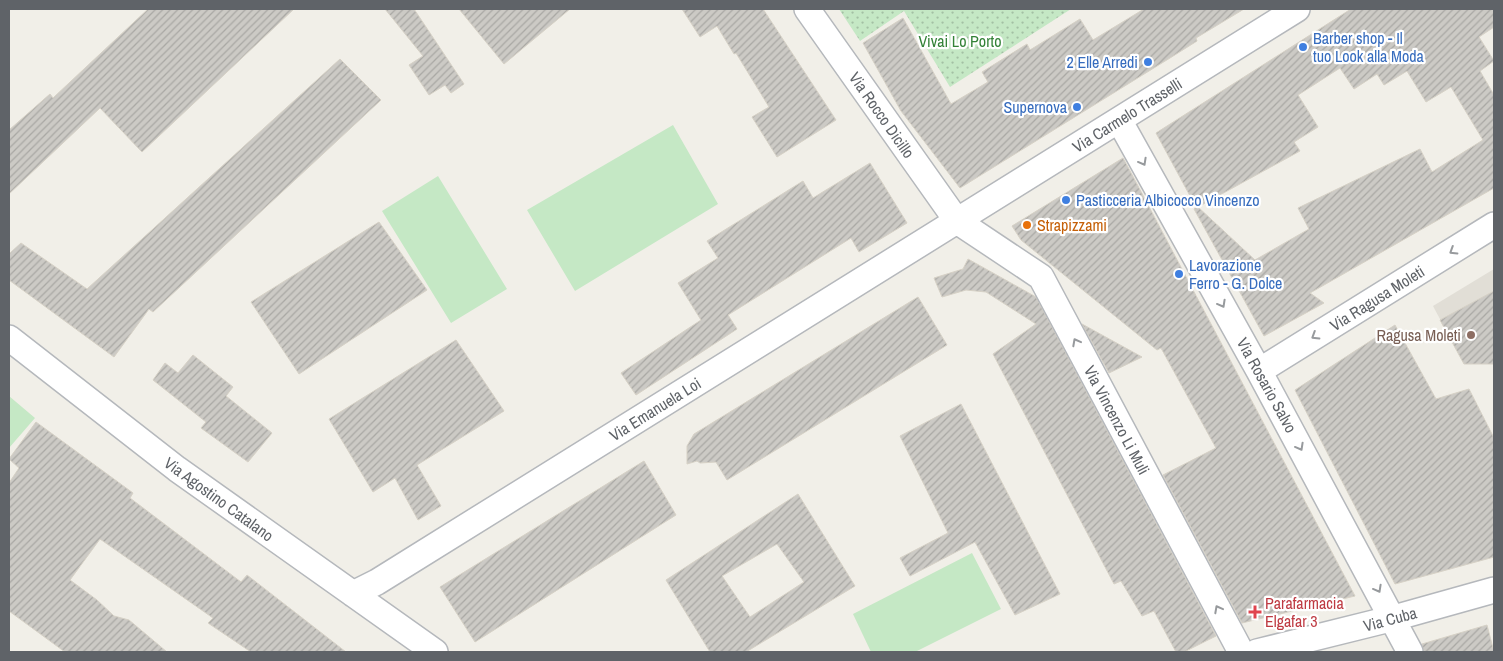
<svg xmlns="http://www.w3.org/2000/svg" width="1503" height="661" font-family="'Archivo Narrow',sans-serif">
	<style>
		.education { fill: #e1ded6 }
		.grass { fill: url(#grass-dots) }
		.park { fill: #c5e8c5 }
		.building { fill: url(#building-hatch); stroke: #d6d1c6; fill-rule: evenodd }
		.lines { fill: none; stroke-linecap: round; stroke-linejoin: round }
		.street-casing { stroke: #b5b8bc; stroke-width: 28 }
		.street { stroke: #fff; stroke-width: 25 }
		.oneway { stroke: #979a9d }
		.shop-dot { fill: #3f7fe0; stroke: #fff; stroke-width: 2 }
		.food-dot { fill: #e8710a; stroke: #fff; stroke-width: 2 }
		.education-dot { fill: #8d6e63; stroke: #fff; stroke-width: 2 }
		.health-dot { fill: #e0444e; stroke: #fff; stroke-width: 2 }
		.labels { text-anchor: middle; stroke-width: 4.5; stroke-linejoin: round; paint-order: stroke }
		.shop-label { font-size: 16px; fill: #366cbe; stroke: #fff; text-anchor: start }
		.park-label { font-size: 16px; fill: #348238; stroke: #fff }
		.street-label { font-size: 16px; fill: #5f6368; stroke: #fff }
		.food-label { font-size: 16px; fill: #c56008; stroke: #fff; text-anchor: start }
		.education-label { font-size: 16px; fill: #785e54; stroke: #fff; text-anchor: end }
		.health-label { font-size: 16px; fill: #be3a42; stroke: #fff; text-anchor: start }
	</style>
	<defs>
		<pattern id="grass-dots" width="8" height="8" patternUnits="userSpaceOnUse" patternTransform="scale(1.25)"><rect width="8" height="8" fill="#c5e8c5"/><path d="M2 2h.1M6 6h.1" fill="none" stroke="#a3c0a4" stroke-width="1.8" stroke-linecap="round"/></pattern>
		<pattern id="building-hatch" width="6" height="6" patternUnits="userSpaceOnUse" patternTransform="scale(1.25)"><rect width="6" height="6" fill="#cccac5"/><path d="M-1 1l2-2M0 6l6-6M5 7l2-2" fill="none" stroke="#a9a8a4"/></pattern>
	</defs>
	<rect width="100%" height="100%" fill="#f1efe8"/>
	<path class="education" d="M1494,269V363L1464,364L1433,306Z"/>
	<path class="grass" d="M839,9H1071L950,87L904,11L860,41Z"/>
	<path class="park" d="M673,125L718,204L575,291L527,210Z
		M438,176L507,289L451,323L382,211Z
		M9,396L35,418L9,448Z
		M972,553L1001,609L915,652H871L853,614Z"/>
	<path class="building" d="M148,9H294L142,152L100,108L9,194V130L50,94L53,98Z
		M385,9H414L464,84L451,93L445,85L429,95L409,65L423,56Z
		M459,9H570L504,64Z
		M682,9H763L836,120L777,157L752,117L769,107L736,53L734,54L717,26L700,37Z
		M1144,9H1244L1196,38L1197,41L1170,58L960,188L901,111L863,43L903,18L951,104L988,82L982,72L1027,44L1030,50L1080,19L1093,40Z
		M1351,9H1494V27L1479,37L1494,61L1480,71L1494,95V188L1310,293L1324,303L1264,336L1194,209L1196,207L1156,133ZM1340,68L1354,89L1377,74L1384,85L1407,71L1426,102L1451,87L1483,140L1432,172L1420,149L1298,208L1309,229L1255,260L1198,207L1300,151L1294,142L1318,127L1298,95Z
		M340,59L381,100L153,312L149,309L114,357L9,280V254L21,243L87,289Z
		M1123,158L1129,169L1355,596L1242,623L1163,475L1216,448L1161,348L1157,350L1021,240L1012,226Z
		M870,163L907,223L859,252L851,238L728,315L737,329L636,395L621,373L701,320L678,283L718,258L707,241L803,181L813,198Z
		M379,222L427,290L299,374L251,302Z
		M968,259L1036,297L1216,636L1184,652H1176L1154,611L1142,616L1121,581L1114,584L993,354L1036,324L986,292L966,290L942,297L934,278L963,269Z
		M1494,291V364H1464L1440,320Z
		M918,297L947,345L727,480L716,462L700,463L697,461L687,464V446L694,434Z
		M1082,324L1142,357L1109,373Z
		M1395,325L1436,399L1469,389L1494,438V557L1395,584L1295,390Z
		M456,340L504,411L417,465L441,506L418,520L395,478L373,492L329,419Z
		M193,355L233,387L226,396L272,433L248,462L201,428L206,422L153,380L165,363L178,373Z
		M961,404L1060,594L1015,615L975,542L910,576L900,558L948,533L900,436Z
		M36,422L133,493L130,498L241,582L247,575L346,652H251L208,623L213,618L100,539L70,580L97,600L114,616L129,620L167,652H65L9,611V483L19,468L9,459Z
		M644,461L676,515L475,642L440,587Z
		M798,494L855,586L746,652H710L666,580ZM777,544L804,582L750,617L722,576Z
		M1487,625L1494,652H1424L1422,644Z"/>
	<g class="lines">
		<defs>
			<path id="street" d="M807,9L957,221L1041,277L1241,652
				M1119,120L1259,371L1410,652
				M9,338L177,469L435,652
				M1259,371L1494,225
				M353,594L377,582L1297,9
				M1257,652L1394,618L1494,590"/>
		</defs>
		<use href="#street" class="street-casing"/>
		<use href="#street" class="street"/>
	</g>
	<defs><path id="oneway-chevron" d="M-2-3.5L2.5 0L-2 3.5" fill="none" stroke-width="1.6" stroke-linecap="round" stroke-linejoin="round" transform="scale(1.25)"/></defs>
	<g class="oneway">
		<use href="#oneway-chevron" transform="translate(1143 162) rotate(61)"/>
		<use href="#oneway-chevron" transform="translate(1453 251) rotate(148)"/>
		<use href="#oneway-chevron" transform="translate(1222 304) rotate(61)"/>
		<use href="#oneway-chevron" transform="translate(1315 336) rotate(148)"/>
		<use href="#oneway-chevron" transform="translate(1076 342) rotate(-118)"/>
		<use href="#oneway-chevron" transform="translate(1300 447) rotate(61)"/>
		<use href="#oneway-chevron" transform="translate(1378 589) rotate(61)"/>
		<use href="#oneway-chevron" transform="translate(1218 609) rotate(-118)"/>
	</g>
	<g class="shop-dot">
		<circle cx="1303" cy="47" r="5"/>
		<circle cx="1148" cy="62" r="5"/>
		<circle cx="1077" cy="107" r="5"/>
		<circle cx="1066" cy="200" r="5"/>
		<circle cx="1179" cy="274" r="5"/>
	</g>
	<circle class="food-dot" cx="1027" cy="225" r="5"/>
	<circle class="education-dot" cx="1471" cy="335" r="5"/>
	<path class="health-dot" d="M1252.5 604.5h5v5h5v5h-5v5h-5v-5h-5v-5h5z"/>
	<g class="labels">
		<g class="shop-label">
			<text x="1313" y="44">Barber shop - Il<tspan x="1313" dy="18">tuo Look alla Moda</tspan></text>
			<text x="1138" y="68" text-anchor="end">2 Elle Arredi</text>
			<text x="1067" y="113" text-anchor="end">Supernova</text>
			<text x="1076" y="206">Pasticceria Albicocco Vincenzo</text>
			<text x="1189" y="271">Lavorazione<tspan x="1189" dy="18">Ferro - G. Dolce</tspan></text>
		</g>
		<g class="park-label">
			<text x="960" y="47">Vivai Lo Porto</text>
		</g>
		<g class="street-label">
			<text transform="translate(882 115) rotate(55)" y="6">Via Rocco Dicillo</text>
			<text transform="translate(1127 115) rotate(-32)" y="6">Via Carmelo Trasselli</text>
			<text transform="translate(1377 298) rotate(-32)" y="6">Via Ragusa Moleti</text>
			<text transform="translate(1267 385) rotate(61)" y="6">Via Rosario Salvo</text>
			<text transform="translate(655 409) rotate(-32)" y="6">Via Emanuela Loi</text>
			<text transform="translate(1117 420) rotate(62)" y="6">Via Vincenzo Li Muli</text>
			<text transform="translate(219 499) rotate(36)" y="6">Via Agostino Catalano</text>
			<text transform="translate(1390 619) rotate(-15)" y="6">Via Cuba</text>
		</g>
		<g class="food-label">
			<text x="1037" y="231">Strapizzami</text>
		</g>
		<g class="education-label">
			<text x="1461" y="341">Ragusa Moleti</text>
		</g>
		<g class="health-label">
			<text x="1265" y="609">Parafarmacia<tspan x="1265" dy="18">Elgafar 3</tspan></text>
		</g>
	</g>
	<rect width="1503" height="661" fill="none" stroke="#5f6368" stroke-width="20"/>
</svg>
